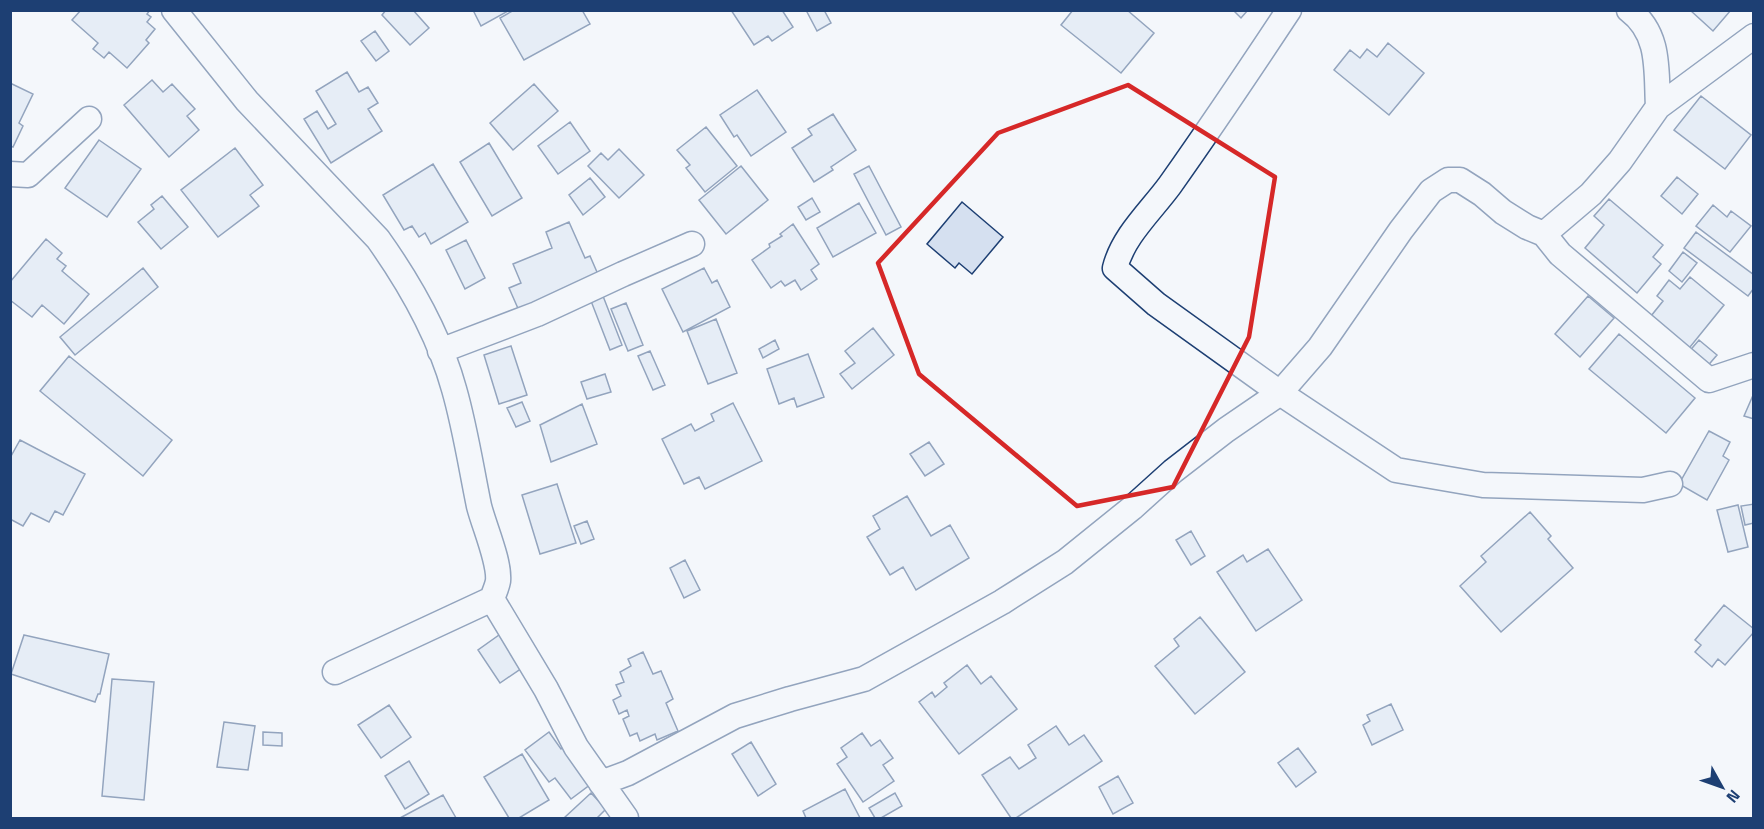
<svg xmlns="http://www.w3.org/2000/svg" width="1764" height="829" font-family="'Titillium Web',sans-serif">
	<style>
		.building { fill: #d5e0f0; stroke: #1d3f73; stroke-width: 1.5 }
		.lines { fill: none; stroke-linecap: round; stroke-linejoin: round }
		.minor-casing { stroke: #1d3f73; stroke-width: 27 }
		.minor { stroke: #f4f7fb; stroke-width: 24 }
		.marked { fill: none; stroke: #d62828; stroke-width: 4.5; stroke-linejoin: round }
	</style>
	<rect width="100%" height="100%" fill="#f4f7fb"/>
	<path class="building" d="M81,10H150L147,14L151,17L147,22L155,29L146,40L149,43L127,68L109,52L104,58L93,49L98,43L72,20Z
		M386,10H413L429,28L410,45L382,15Z
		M473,10H510L481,26Z
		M514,10H582L590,24L524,60L500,18Z
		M731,10H782L793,27L772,41L768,36L754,45Z
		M806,10H824L831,23L817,31Z
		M1073,10H1127L1154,33L1121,73L1061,25Z
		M1233,10H1248L1241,18Z
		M1690,10H1731L1713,31Z
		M375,31L389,51L376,61L361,41Z
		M1388,43L1424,73L1389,115L1334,70L1350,50L1360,58L1367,49L1377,57Z
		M347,72L359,92L368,87L378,103L368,109L382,131L331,163L304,119L317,111L328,129L336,124L316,91Z
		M152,80L163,92L172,84L195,109L187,116L199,130L169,157L124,105Z
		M10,83L33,94L19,123L23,126L13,147L10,146Z
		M534,84L558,111L513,150L490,123Z
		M757,90L786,132L751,156L737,135L734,137L720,115Z
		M1701,96L1751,135L1725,169L1674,130Z
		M833,114L856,150L831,167L833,170L814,182L792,148L812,135L808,129Z
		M570,122L590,151L558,174L538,146Z
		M706,127L737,166L705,192L686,168L690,165L677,150Z
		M99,140L141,169L107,217L65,188Z
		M489,143L522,198L492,216L460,162Z
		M235,148L263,185L250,195L259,206L218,237L181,190Z
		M619,149L644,175L619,198L588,166L601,153L608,160Z
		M433,164L468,222L431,244L425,233L419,237L412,226L404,230L383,195Z
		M741,166L768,200L726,234L699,200Z
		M869,166L901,227L886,235L854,174Z
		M1677,177L1698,194L1682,214L1661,196Z
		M590,178L605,197L583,215L569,195Z
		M162,196L188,227L161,249L138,222L154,209L151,205Z
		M812,198L820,212L806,220L798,207Z
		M1609,199L1663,245L1653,257L1661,264L1637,293L1585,248L1604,225L1594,216Z
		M962,202L1003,237L972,274L959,263L955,268L927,244Z
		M859,203L876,233L833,257L817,228Z
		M1713,205L1727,217L1731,211L1751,226L1730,252L1696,226Z
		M569,222L585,258L590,256L600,279L520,313L509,288L521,283L513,264L552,248L546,232Z
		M793,224L819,264L811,270L817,279L801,290L795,280L785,286L781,281L771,288L752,260L770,247L769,244L782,236L780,234Z
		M1696,232L1754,275V288L1748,296L1684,248Z
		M46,239L62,253L57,259L66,266L62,271L89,294L64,324L42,305L32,317L10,300V282Z
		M466,240L485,278L465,289L446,250Z
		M1683,252L1697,263L1682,282L1669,271Z
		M143,268L158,287L75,355L60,337Z
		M704,268L712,283L717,280L730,307L683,332L662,289Z
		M1690,277L1724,305L1686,352L1647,321L1663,301L1657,296L1669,280L1680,289Z
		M603,296L622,345L610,350L591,301Z
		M1588,296L1614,318L1580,357L1555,334Z
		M626,303L643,345L628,351L611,309Z
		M716,319L737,373L708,384L687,331Z
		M873,328L894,355L852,389L840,374L855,363L845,351Z
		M1619,334L1695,398L1666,433L1589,369Z
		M775,340L779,349L763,358L759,349Z
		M1699,340L1717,355L1705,369L1687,354Z
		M511,346L527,395L499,404L484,355Z
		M650,351L665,385L653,390L638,356Z
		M808,354L824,397L797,407L794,398L779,404L767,369Z
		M69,356L172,440L143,476L40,391Z
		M605,374L611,392L587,399L581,382Z
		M1754,393V419L1744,416Z
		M522,402L530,421L516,427L507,408Z
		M733,403L762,461L705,489L699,477L684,484L662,439L691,424L695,431L714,421L711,414Z
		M582,404L597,444L551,462L540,425Z
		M1709,431L1730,442L1723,456L1729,460L1707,500L1679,484Z
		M20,440L85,474L63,515L55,511L49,522L31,513L23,526L10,519V458Z
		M929,442L944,464L925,476L910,454Z
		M557,484L576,543L540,554L522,495Z
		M907,496L931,536L950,525L969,558L916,590L903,567L890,575L867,537L880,529L873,516Z
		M1754,504V523L1745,525L1741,506Z
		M1738,505L1748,547L1728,552L1717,510Z
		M1530,512L1551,536L1548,539L1573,568L1501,632L1460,586L1486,562L1481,556Z
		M587,521L594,539L581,544L574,526Z
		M1191,531L1205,556L1191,565L1176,540Z
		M1268,549L1302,600L1256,631L1217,572L1243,555L1247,562Z
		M685,560L700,590L684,598L670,568Z
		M1724,605L1754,629V632L1725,665L1718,659L1712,667L1695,652L1701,645L1695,640Z
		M1200,617L1245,672L1195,714L1155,666L1179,646L1174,639Z
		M24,635L109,654L100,694H98L95,702L11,674Z
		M499,635L522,668L500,683L478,650Z
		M643,652L653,674L661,671L673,699L666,703L678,731L657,740L655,734L640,741L637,733L630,736L623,719L629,716L627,710L619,714L613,700L621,696L616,685L624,682L620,672L631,666L628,659Z
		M967,665L981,684L991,676L1017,709L959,754L919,702L932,692L935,697L947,687L944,683Z
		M112,679L154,682L144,800L102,796Z
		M1391,704L1403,730L1372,745L1363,725L1370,721L1367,715Z
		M389,705L411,737L381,758L358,725Z
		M224,722L255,726L248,770L217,767Z
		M1056,726L1069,745L1084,735L1102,761L1016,818H1011L982,775L1010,757L1019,769L1036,758L1028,745Z
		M263,732L282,733V746L263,745Z
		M549,732L561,749L568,744L595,781L571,799L555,778L549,782L525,750Z
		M862,733L871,746L880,740L893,758L883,765L894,781L863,802L837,764L847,757L841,748Z
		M751,742L776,784L758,796L732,754Z
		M1298,748L1316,772L1296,787L1278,763Z
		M522,754L549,800L519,818H509L484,777Z
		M409,761L429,794L405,809L385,776Z
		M1118,776L1133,803L1113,814L1099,787Z
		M845,789L860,818H806L803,811Z
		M591,793L606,809L597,818H564Z
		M895,793L902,806L881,818H875L869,808Z
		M443,795L456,818H400Z"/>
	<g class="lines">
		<defs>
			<path id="minor" d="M174,10L247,101L378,239C410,284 439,335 454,389C465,427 471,467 479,506C484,526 500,562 498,581C497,587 494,593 492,599
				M1289,10C1250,69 1211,127 1170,185C1151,211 1123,236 1115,268L1156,304L1280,393L1396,470L1483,485L1643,490L1670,484
				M1629,10C1661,34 1656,71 1658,107
				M10,174L28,175L89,119
				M1544,234L1560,254L1709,380L1754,365
				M440,351L537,314L623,274L692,244
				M335,672L492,599L546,689L576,747L626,818
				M601,783L628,773L735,716L790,699L864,679L1002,602L1065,562L1132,508L1173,471L1226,430L1280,393L1320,347L1401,230L1431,191L1448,180H1460L1482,194L1503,212L1527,227L1544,234L1591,194L1620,161L1658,107L1754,36"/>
		</defs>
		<use href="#minor" class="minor-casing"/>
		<use href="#minor" class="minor"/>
	</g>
	<path d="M0 0H1764V829H0ZM1128,85L1275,177L1249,337L1173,487L1077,506L919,374L878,263L998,133Z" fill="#f4f7fb" fill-opacity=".55" fill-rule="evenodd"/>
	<path class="marked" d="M1128,85L1275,177L1249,337L1173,487L1077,506L919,374L878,263L998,133Z"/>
	<rect width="1764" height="829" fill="none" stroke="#1d3f73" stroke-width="24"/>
	<g transform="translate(1722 787) rotate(130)" stroke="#f4f7fb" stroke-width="4.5" paint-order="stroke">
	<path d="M0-4.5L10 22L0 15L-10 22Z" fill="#1d3f73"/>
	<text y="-9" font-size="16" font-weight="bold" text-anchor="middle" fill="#1d3f73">N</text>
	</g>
</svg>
